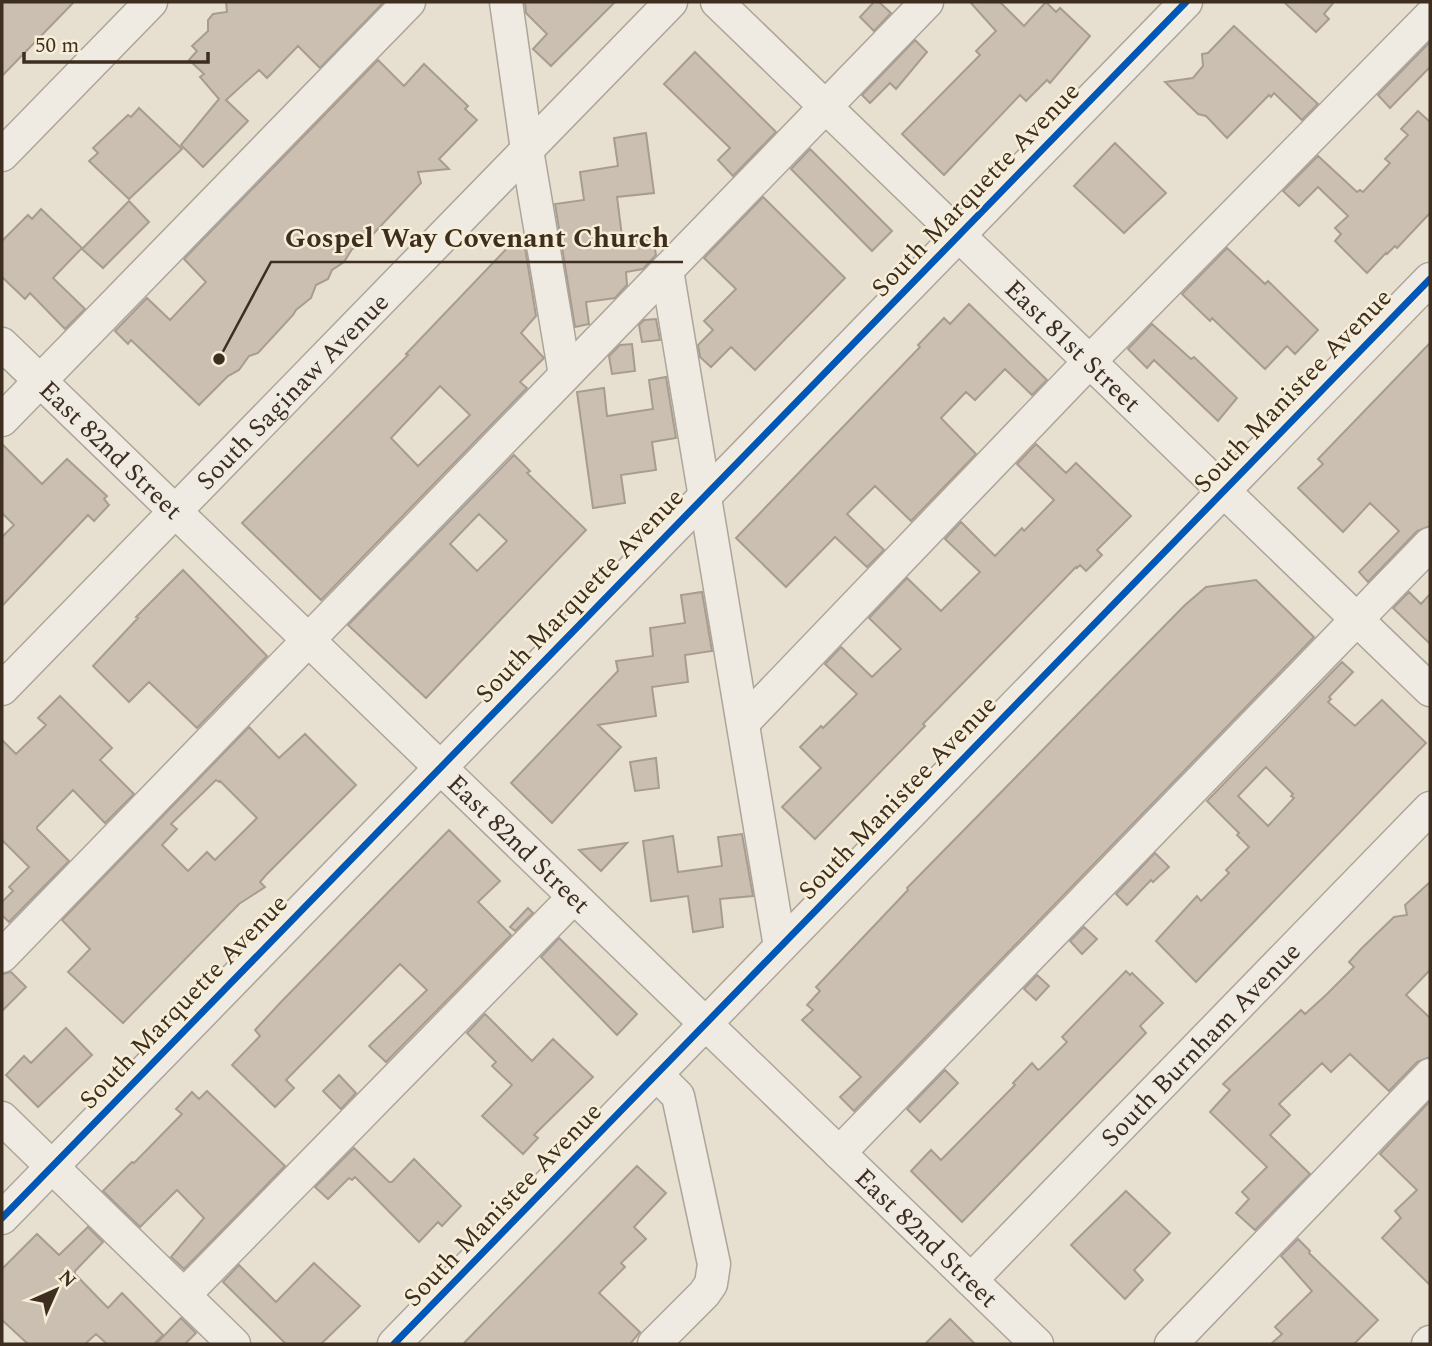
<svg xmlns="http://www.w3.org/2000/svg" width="1432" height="1346" font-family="Spectral,serif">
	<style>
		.building { fill: #cbbfb2; stroke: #a89c90; stroke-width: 2; fill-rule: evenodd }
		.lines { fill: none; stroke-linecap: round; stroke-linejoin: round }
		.minor-casing { stroke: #ada599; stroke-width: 35 }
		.minor { stroke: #efebe3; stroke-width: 32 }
		.cycleway-casing { stroke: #f7eed8; stroke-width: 11 }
		.cycleway { stroke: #0057b8; stroke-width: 7 }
		.labels { text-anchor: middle; stroke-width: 5; stroke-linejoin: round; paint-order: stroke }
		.street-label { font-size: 26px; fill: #3d2e20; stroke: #f7eed8 }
		.leader { fill: none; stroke: #3d2e20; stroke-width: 2.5 }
		.callout-dot { fill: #3d2e20; stroke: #f7eed8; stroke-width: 2.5 }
		.callout-label { font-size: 28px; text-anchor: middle; font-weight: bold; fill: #3d2e20; stroke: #f7eed8; stroke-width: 5; stroke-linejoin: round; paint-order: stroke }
	</style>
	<rect width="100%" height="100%" fill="#e7e0d1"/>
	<path class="building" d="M2,2H74L2,76Z
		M226,2H384L320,68L298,46L267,78L259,70L226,100L248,121L203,167L181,145L219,99L200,77L204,74L189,60L197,51L192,46L208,31V20L213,14L227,12Z
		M525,2H615L551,66L533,49L547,34L526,13Z
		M874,2H879L891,13L874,31L860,17Z
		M970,2H1000L1024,26L1046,2L1056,12L1060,8L1090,36L1050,83L1047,80L1026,101L1020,95L944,175L902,134L980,55L976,51L996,31Z
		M1284,2H1334L1324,14L1329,19L1316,32Z
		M1234,26L1318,104L1302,120L1274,93L1271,97L1269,95L1227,138L1206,116L1198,114L1165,82L1193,78L1203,66L1202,54L1208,53Z
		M915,40L927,52L896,89L890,83L870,103L862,95Z
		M1430,42V67L1390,108L1378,95Z
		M695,52L776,132L733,176L718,160L730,148L664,84Z
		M378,60L404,86L424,64L468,106L465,109L477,120L439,159L449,169L418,172L421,183L363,245L352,249L344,262L332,270L328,279L316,285L311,298L296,310L293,315L258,353L249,356L239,370L228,376L199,405L131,340L128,344L115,331L147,298L170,320L206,282L184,259Z
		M139,108L182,149L129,199L89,161L98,153L93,148L128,115L131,117Z
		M1418,111L1430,122V213L1397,248L1395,246L1387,254L1386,253L1367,273L1335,241L1341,234L1335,228L1348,216L1318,187L1299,206L1283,191L1318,156L1357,192L1360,190L1363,192L1390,163L1385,159L1408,135L1401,129Z
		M646,133L654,193L617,197L623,244L653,238L656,255L643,269L626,272L627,285L615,298L586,302L589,324L575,327L555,204L584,200L580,172L618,166L614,138Z
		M1115,143L1166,193L1124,233L1074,186Z
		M810,149L892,231L872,251L791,169Z
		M763,197L845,278L755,370L731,347L711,367L700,357L698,345L713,330L704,321L736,289L704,258Z
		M129,201L149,222L103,268L82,249Z
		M41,209L82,248L53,278L85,309L65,329L30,293L25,299L2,277V241L28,215L32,219Z
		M524,241L536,316L521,333L544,358L520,382L527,388L321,600L242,523L408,355L406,354L512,243ZM440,386L470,415L418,466L391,438Z
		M1227,248L1265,284L1268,281L1318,330L1295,354L1287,346L1265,369L1212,318L1210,321L1182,294Z
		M969,304L1047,380L1032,395L1005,369L975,400L966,392L941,418L976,454L911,521L875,486L847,514L884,550L867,567L835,537L786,587L736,538L920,347L918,345L944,318L950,324Z
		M656,319L660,340L642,342L639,325L644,320Z
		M1152,324L1191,359L1194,357L1237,398L1218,421L1154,360L1147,368L1128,349Z
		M1430,343V526L1417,531L1368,582L1359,572L1399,531L1370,503L1343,532L1298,488L1323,464L1318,459Z
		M632,344L635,371L612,374L609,356L620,345Z
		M666,377L676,438L652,442L656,470L621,475L625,503L593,508L577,392L604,388L607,416L653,409L649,380Z
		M2,444L42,484L67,459L107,496L104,499L109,505L94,521L88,515L2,606V537L14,525L2,513Z
		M1036,444L1066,473L1076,463L1131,516L1097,550L1102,555L1086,571L1080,565L1077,568L1076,567L923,724L925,726L815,839L782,807L821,768L800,747L821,726L823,728L857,694L825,664L841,647L872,677L901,649L869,618L907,578L941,611L980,572L945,539L961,522L995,556L1022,528L1024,531L1054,500L1017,464Z
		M514,455L530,471L527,473L586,530L426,698L348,625ZM479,514L507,541L477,571L450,544Z
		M183,570L267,656L197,728L149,682L129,702L93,666L138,618L136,617Z
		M1256,580L1314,637L854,1111L840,1097L861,1077L802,1020L813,1010L807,1005L820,991L816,987L908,890L907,888L1185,605L1206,587Z
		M702,592L712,651L685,655L688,682L652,687L656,716L598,725L621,747L552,823L511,783L618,671L616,661L653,656L650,628L685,623L681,595Z
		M1409,592L1421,604L1430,594V644L1393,608Z
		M1342,662L1353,672L1329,697L1331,699L1328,702L1355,726L1382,700L1426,743L1196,982L1156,941L1197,896L1201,901L1229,873L1226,870L1249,847L1237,835L1239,833L1207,801ZM1266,767L1293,794L1291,796L1294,798L1268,826L1238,796Z
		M60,696L112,748L100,760L134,794L105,823L73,790L37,827V829L69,861L9,922L2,915V902L13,891L9,887L29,867L2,840V740L16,754L46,725L38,718Z
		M249,727L279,758L305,734L356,785L266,875L260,882L265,887L239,904L123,1023L68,972L90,949L62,920ZM216,780L219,782L220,781L257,818L215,860L207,852L188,871L162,845L177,829L171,824Z
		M656,758L659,788L635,791L630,762Z
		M449,830L500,881L478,902L511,935L386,1062L369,1046L427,990L400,964L286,1080L294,1088L275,1107L232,1065L260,1036L255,1030L281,1002Z
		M742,834L753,896L720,899L723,927L693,932L688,896L651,901L643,841L673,836L678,872L722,866L718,837Z
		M627,843L601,871L579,850Z
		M1155,853L1169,867L1153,882L1151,880L1127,905L1116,894Z
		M1430,882V970L1406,995L1430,1018V1057L1417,1062L1389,1091L1350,1054L1331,1072L1322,1063L1279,1104L1290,1115L1270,1135L1310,1174L1255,1230L1236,1213L1249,1199L1242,1192L1267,1167L1210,1112L1230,1090L1223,1084L1301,1010L1305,1014L1326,995L1354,967L1349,962L1362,948L1394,917L1407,915L1405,905Z
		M528,908L533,913L515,931L510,927Z
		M1084,927L1097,939L1082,954L1070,941Z
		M559,938L637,1014L617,1035L541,957Z
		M1126,971L1130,975L1132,973L1163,1003L1140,1026L1146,1033L962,1222L911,1171L931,1150L941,1160L1015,1085L1013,1083L1032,1063L1038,1070L1040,1069L1067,1042L1062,1037Z
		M11,972L26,987L2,1011V974Z
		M1037,975L1049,986L1036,1000L1024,989Z
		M485,1014L532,1061L553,1039L593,1077L534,1135L538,1138L523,1154L482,1116L512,1085L492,1066L496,1062L467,1033Z
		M66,1028L92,1055L38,1107L6,1075L24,1056L31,1063Z
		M945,1070L958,1083L920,1122L907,1109Z
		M339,1075L356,1093L341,1109L323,1091Z
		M207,1091L285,1166L184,1269L171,1257L204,1218L177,1190L140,1227L103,1191L132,1162L134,1163L182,1114L176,1109L192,1092L199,1099Z
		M1430,1101V1285L1382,1238L1401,1218L1395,1211L1417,1190L1380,1154Z
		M354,1148L389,1182H392L414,1159L461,1206L442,1226L438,1222L419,1242L355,1177L352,1180L349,1178L328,1199L315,1187Z
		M637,1166L666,1193L634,1227L646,1239L621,1263L625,1267L599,1293L640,1332L630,1344H463Z
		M1126,1191L1170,1233L1134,1270L1143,1280L1125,1299L1071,1245Z
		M88,1227L103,1242L75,1271V1274L108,1308L122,1293L163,1335L154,1344H107L96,1334L85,1344H28L2,1320V1269L37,1234L59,1255Z
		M1298,1239L1310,1251L1309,1253L1378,1320L1354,1344H1271L1282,1334L1275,1327L1312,1291L1281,1256Z
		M314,1263L360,1306L321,1344H286L223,1282L239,1265L276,1302Z
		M181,1318L196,1333L185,1344H156Z
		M950,1319L975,1344H925Z"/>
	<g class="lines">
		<defs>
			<g id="minor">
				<path d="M506,2L527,150L565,375"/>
				<path id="s1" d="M717,2L1430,690"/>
				<path d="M2,155L151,2"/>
				<path d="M667,270L780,947"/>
				<path id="s2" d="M2,344L1037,1344"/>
				<path d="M2,420L409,2"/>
				<path id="s3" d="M2,689L671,2"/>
				<path d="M743,723L1090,361L1430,16"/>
				<path d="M2,956L927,2"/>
				<path d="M2,1118L234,1344"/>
				<path d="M839,1153L1430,544"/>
				<path d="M2,1218L1186,2"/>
				<path id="s4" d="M971,1280L1430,808"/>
				<path d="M184,1295L574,897"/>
				<path d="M394,1344L1430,279"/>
				<path d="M654,1344L704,1294L711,1284L714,1264L678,1096L657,1075"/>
				<path d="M1171,1344L1430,1075"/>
				<path d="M1428,1344L1430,1342"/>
			</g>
		</defs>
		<use href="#minor" class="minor-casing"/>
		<use href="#minor" class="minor"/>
		<defs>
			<path id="cycleway" d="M2,1218L1186,2
				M394,1344L1430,279"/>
		</defs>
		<use href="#cycleway" class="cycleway-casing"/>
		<use href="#cycleway" class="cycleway"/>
	</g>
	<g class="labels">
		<g class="street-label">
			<text transform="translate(975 189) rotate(-46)" y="9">South Marquette Avenue</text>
			<text dy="9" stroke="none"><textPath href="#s1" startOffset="495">East 81st Street</textPath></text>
			<text dy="9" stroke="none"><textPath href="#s3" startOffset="416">South Saginaw Avenue</textPath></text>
			<text transform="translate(1292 390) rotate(-46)" y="9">South Manistee Avenue</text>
			<text dy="9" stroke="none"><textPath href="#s2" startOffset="152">East 82nd Street</textPath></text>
			<text transform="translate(579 595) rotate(-46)" y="9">South Marquette Avenue</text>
			<text transform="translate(897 797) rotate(-46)" y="9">South Manistee Avenue</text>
			<text dy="9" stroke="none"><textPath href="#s2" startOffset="719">East 82nd Street</textPath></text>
			<text transform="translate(183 1001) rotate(-46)" y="9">South Marquette Avenue</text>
			<text dy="9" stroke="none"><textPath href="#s4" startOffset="329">South Burnham Avenue</textPath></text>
			<text transform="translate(502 1204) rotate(-46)" y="9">South Manistee Avenue</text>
			<text dy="9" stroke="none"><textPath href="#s2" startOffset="1286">East 82nd Street</textPath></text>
		</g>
	</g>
	<path class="leader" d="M219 359L271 262H683"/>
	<circle class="callout-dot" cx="219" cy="359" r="7"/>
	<g class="callout-label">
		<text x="477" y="247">Gospel Way Covenant Church</text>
	</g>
	<rect width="1432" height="1346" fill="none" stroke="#3d2e20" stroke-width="7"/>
	<g transform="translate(56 1290) rotate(45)" stroke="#f7eed8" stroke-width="5" paint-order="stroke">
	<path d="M0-5L12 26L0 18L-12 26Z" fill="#3d2e20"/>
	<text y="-10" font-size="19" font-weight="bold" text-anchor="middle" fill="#3d2e20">N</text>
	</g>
	<path d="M24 52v10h184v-10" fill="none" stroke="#3d2e20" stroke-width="3.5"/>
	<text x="35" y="52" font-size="21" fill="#3d2e20" stroke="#f7eed8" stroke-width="5" paint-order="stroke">50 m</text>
</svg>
